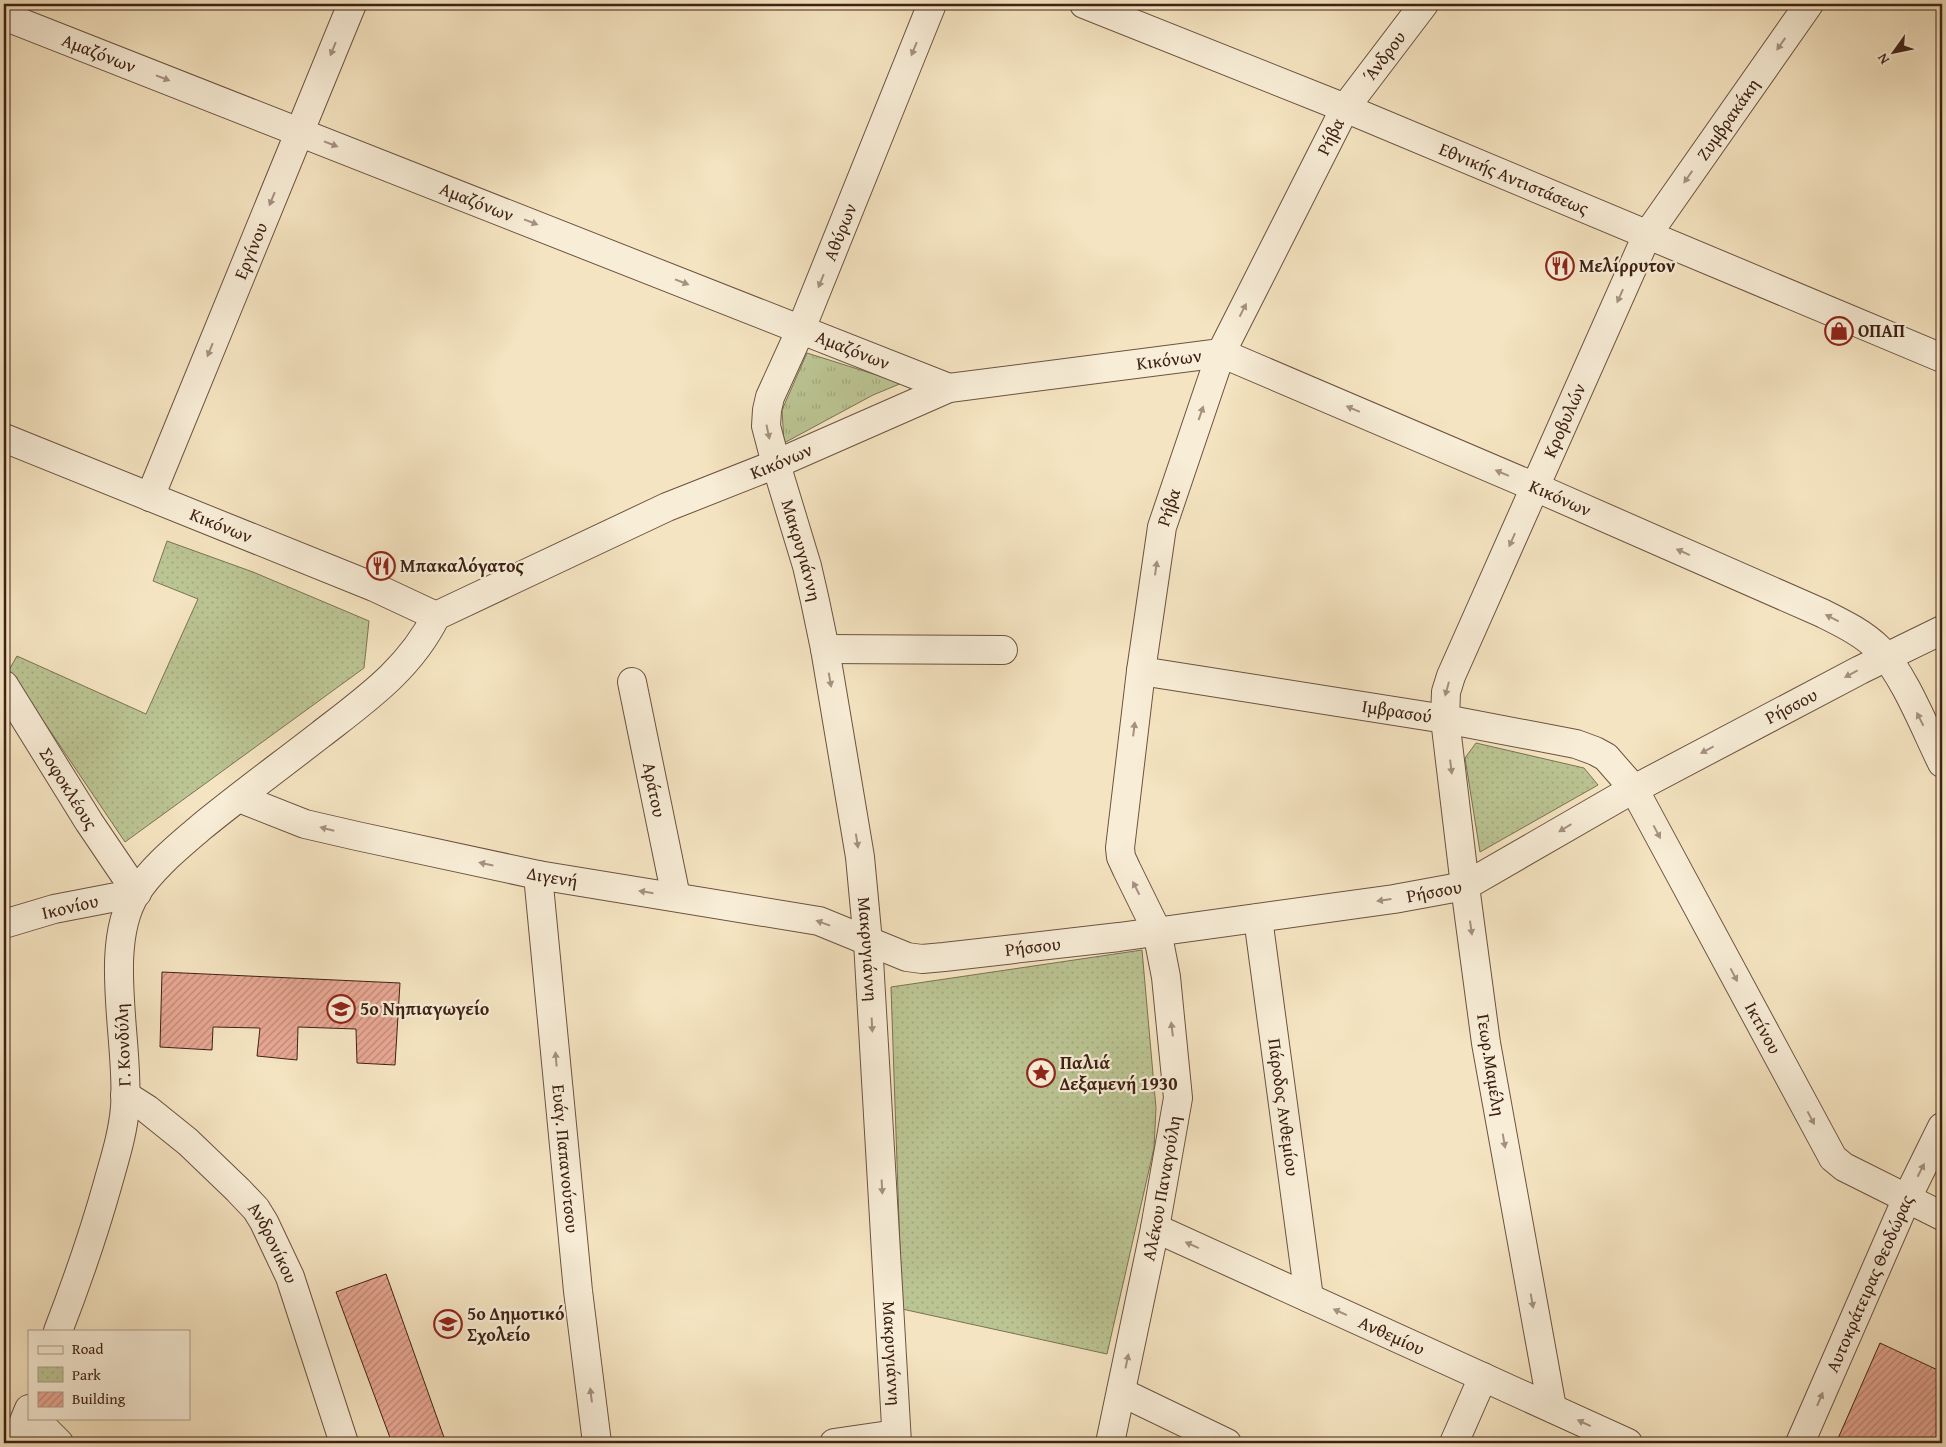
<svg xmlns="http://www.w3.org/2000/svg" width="1946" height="1447" font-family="'Gentium Book Plus',serif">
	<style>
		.grass { fill: url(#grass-tufts); stroke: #7c7254 }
		.park { fill: url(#park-dots); stroke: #7c7254 }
		.building { fill: url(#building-hatch); stroke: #3e2115 }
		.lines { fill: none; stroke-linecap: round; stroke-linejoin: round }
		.pedestrian-casing { stroke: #6c5240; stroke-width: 30 }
		.minor-casing { stroke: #6c5240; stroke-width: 30 }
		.tertiary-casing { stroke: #6c5240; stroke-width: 30 }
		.pedestrian { stroke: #f8edd7; stroke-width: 28 }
		.minor { stroke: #f8edd7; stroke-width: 28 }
		.tertiary { stroke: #f8edd7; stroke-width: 28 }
		.oneway { fill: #a49180 }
		.labels { text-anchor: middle; stroke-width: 4.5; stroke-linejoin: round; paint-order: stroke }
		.street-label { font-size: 18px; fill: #3e2115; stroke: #f8edd7 }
		.poi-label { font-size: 18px; font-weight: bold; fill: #3e2115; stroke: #f8edd7; text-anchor: start }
	</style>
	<defs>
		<pattern id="grass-tufts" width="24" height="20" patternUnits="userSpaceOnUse" patternTransform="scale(1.25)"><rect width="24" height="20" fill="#bbc493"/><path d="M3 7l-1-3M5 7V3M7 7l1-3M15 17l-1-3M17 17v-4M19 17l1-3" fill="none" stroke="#a2a87e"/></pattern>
		<pattern id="park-dots" width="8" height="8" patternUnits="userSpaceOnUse" patternTransform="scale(1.25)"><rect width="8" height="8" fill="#bbc493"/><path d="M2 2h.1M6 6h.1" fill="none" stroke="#a2a87e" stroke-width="1.8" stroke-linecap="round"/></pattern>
		<pattern id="building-hatch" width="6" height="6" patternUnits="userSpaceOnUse" patternTransform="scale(1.25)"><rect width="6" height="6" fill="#e9a894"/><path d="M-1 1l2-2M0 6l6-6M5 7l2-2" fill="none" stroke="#be8878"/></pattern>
	</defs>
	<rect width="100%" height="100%" fill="#f5e4c1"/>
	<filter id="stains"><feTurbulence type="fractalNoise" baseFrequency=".004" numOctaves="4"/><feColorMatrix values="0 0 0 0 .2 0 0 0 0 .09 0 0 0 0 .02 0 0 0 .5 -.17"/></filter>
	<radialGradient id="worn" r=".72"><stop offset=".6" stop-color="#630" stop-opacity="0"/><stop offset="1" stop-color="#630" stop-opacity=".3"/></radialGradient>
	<path class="grass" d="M807,353L902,383L873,395L784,443L782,410Z"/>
	<path class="park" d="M167,541L253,572L369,621L364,668L125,842L9,670L17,656L146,714L198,599L153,581Z
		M1476,743L1584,768L1598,785L1480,852L1465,758Z
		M1142,950L1156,1108L1154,1148L1107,1354L902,1309L891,987Z"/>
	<path class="building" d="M162,972L400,983L395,1065L357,1063L356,1029L298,1027L297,1060L257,1056L260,1028L213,1027L212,1050L160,1047Z
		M386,1274L446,1443H392L336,1292Z
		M1880,1343L1942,1372V1433L1938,1443H1836Z"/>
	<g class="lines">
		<defs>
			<path id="pedestrian" d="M34,1418L59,1443"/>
			<g id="minor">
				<path id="s1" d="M4,16L949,388"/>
				<path id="s2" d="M1345,108L1424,4"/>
				<path id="s3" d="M776,464L807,566L815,601L825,649L860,857L868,942L897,1443"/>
				<path id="s4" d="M150,497L352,4"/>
				<path d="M825,649L1003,650"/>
				<path id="s5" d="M1141,671L1445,719L1576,744L1595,751L1606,757L1634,789L1833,1158L1844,1167L1942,1216"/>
				<path id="s6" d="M632,682L676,897"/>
				<path id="s7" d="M4,685L89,822L137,893L54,909L4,924"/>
				<path id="s8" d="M239,798L305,824L357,836L538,875L819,921L907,957L922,959L944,957L1119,937L1394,899L1465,886L1621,796L1860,670L1942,630"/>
				<path id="s9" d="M538,875L578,1291L597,1443"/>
				<path id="s10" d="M1258,918L1309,1298"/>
				<path id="s11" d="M1155,1228L1628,1443"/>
				<path d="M1121,1392L1227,1443"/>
				<path id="s12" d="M1552,1408L1486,1043L1465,886L1445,719L1446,692L1451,676L1647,235L1809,4"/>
				<path d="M834,1443L896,1434"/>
				<path id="s13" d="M1110,1443L1155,1228L1178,1098L1166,977L1157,931L1127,870L1121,857L1120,848L1141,671L1162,527L1221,353L1535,487L1822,613C1842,623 1863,633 1879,649C1904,674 1926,731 1942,763"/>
				<path d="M1454,1443L1483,1377"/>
			</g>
			<g id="tertiary">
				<path id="s14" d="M1084,4L1345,108L1942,358"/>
				<path id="s15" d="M4,438L374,587L436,616"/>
				<path id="s16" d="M776,464L766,426L767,410L770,397L801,329L932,4"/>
				<path id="s17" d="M125,1095L147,1109L188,1142L238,1190L256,1209L264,1222L290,1277L344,1443"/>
				<path id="s18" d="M58,1331C77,1282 94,1233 108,1183C115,1158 123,1133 125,1107C130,1044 102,947 136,893C153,867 177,848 200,828C239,796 280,766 320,735C365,700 410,669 436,616L667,507L776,464L949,388L1221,353L1345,108"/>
				<path d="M15,1443L29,1409"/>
				<path id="s19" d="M1800,1443L1907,1198L1942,1127"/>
			</g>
		</defs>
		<use href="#pedestrian" class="pedestrian-casing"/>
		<use href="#minor" class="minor-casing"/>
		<use href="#tertiary" class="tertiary-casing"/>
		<use href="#pedestrian" class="pedestrian"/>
		<use href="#minor" class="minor"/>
		<use href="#tertiary" class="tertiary"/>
	</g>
	<defs><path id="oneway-solid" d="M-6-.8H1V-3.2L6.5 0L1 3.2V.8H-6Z" transform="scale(1.25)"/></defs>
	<g class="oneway">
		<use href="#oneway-solid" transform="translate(1781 44) rotate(125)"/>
		<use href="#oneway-solid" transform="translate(333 49) rotate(112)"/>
		<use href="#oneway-solid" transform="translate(914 49) rotate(112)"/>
		<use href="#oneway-solid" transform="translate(163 78) rotate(21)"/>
		<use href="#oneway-solid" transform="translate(331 144) rotate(21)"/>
		<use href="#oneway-solid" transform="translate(1688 177) rotate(125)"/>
		<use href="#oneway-solid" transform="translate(272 199) rotate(112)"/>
		<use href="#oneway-solid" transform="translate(531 222) rotate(21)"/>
		<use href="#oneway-solid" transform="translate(821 281) rotate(112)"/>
		<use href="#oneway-solid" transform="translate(682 282) rotate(21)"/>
		<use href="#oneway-solid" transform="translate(1620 296) rotate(114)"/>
		<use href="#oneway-solid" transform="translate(1243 310) rotate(-63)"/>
		<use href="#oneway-solid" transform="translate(210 350) rotate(112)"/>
		<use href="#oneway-solid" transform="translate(1353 409) rotate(-157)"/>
		<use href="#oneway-solid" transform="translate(1201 413) rotate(-71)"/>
		<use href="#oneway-solid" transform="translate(768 432) rotate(78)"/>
		<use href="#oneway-solid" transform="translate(1502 473) rotate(-157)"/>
		<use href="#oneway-solid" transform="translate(1512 540) rotate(114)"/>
		<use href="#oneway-solid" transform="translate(1683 552) rotate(-156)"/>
		<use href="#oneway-solid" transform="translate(1156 568) rotate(-82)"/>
		<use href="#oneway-solid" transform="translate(1832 618) rotate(-153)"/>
		<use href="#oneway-solid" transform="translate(1851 674) rotate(152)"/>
		<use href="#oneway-solid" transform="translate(830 680) rotate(80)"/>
		<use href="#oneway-solid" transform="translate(1447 689) rotate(105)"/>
		<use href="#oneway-solid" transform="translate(1920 719) rotate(-117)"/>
		<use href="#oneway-solid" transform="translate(1134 729) rotate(-83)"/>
		<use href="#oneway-solid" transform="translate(1707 750) rotate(152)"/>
		<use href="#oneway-solid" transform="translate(1451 767) rotate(83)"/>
		<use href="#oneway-solid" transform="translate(1565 828) rotate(149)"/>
		<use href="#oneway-solid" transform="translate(327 829) rotate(-166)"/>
		<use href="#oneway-solid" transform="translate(1657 832) rotate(62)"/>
		<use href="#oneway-solid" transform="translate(857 841) rotate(81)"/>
		<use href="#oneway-solid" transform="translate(486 864) rotate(-168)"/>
		<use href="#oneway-solid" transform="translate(1136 888) rotate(-117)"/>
		<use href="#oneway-solid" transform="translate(646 892) rotate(-171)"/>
		<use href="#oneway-solid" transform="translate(1384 900) rotate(172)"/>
		<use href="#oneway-solid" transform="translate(823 923) rotate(-160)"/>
		<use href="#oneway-solid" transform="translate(1471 928) rotate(82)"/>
		<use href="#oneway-solid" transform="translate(1734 975) rotate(62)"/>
		<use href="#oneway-solid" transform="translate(872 1025) rotate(87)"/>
		<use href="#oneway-solid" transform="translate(1172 1029) rotate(-97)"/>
		<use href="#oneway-solid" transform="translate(556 1059) rotate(-95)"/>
		<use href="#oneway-solid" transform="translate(1811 1118) rotate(62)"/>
		<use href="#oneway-solid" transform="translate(1504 1141) rotate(80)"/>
		<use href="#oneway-solid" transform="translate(1921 1170) rotate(-63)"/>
		<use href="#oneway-solid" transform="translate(882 1187) rotate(87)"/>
		<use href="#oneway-solid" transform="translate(1192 1245) rotate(-156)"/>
		<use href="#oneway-solid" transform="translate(1532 1301) rotate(80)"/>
		<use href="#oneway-solid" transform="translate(1340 1312) rotate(-156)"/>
		<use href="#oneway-solid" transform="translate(1127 1361) rotate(-78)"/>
		<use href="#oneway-solid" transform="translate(591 1395) rotate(-97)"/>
		<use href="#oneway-solid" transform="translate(1820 1399) rotate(-67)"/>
		<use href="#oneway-solid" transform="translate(1584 1423) rotate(-155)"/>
	</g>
	<defs>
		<symbol id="restaurant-ring" viewBox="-11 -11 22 22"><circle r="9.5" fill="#f8edd7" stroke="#8f2418" stroke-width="1.5"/><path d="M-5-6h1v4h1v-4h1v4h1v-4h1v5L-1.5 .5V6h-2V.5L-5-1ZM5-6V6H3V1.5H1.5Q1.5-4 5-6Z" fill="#8f2418"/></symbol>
		<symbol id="shop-ring" viewBox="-11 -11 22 22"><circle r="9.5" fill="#f8edd7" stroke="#8f2418" stroke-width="1.5"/><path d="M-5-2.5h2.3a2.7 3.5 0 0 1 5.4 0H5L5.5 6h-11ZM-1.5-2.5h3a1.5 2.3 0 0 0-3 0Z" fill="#8f2418"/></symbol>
		<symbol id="school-ring" viewBox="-11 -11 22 22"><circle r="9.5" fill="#f8edd7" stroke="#8f2418" stroke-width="1.5"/><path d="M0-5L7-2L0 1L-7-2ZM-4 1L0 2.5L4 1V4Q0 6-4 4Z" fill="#8f2418"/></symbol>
		<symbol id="sight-ring" viewBox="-11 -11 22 22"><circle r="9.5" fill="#f8edd7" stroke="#8f2418" stroke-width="1.5"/><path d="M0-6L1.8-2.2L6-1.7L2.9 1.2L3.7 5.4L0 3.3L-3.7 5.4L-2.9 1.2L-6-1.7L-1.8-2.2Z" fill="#8f2418"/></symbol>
	</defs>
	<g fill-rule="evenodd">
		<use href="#restaurant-ring" x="1544" y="250" width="32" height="32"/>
		<use href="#shop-ring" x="1823" y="315" width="32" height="32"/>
		<use href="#restaurant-ring" x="365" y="550" width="32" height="32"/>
		<use href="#school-ring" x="325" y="993" width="32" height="32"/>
		<use href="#sight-ring" x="1025" y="1057" width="32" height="32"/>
		<use href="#school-ring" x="432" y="1308" width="32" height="32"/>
	</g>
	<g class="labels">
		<g class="street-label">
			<text dy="6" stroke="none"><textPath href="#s1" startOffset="102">Αμαζόνων</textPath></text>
			<text dy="6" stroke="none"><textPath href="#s2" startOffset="65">Άνδρου</textPath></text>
			<text dy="6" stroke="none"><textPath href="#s12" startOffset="1365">Ζυμβρακάκη</textPath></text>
			<text dy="6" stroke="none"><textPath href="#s18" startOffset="1941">Ρήβα</textPath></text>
			<text dy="6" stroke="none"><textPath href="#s14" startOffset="464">Εθνικής Αντιστάσεως</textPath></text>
			<text dy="6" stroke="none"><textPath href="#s1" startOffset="508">Αμαζόνων</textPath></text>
			<text dy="6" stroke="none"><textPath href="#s16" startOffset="248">Αθύρων</textPath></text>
			<text dy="6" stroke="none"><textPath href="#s4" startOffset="266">Εργίνου</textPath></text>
			<text dy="6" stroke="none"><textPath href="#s1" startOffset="912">Αμαζόνων</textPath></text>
			<text dy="6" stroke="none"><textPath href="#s18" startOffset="1646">Κικόνων</textPath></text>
			<text dy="6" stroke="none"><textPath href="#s12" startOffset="1021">Κροβυλών</textPath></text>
			<text dy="6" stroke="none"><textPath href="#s18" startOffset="1241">Κικόνων</textPath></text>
			<text dy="6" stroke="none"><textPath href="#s13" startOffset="1488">Κικόνων</textPath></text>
			<text dy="6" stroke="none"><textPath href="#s13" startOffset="956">Ρήβα</textPath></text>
			<text dy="6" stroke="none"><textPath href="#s15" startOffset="234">Κικόνων</textPath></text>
			<text dy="6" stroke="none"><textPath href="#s3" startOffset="90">Μακρυγιάννη</textPath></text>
			<text dy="6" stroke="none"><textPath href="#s8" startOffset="1625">Ρήσσου</textPath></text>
			<text dy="6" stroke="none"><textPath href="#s5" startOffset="259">Ιμβρασού</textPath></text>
			<text dy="6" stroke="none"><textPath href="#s6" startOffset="110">Αράτου</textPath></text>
			<text dy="6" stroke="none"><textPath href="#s7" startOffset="122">Σοφοκλέους</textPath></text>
			<text dy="6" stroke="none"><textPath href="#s8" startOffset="324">Διγενή</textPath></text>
			<text dy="6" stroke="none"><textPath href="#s8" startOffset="1221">Ρήσσου</textPath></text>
			<text transform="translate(70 907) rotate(-13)" y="6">Ικονίου</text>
			<text dy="6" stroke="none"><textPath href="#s8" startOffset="816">Ρήσσου</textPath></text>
			<text dy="6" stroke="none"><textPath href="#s3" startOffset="495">Μακρυγιάννη</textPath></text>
			<text dy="6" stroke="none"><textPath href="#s5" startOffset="788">Ικτίνου</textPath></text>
			<text transform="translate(123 1045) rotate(-92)" y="6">Γ. Κονδύλη</text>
			<text transform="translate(1491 1065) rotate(81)" y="6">Γεωρ.Μαμέλη</text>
			<text dy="6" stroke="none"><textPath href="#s10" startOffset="191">Πάροδος Ανθεμίου</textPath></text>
			<text dy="6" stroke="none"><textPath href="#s9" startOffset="285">Ευάγ. Παπανούτσου</textPath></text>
			<text dy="6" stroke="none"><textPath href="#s13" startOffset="260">Αλέκου Παναγούλη</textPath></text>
			<text dy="6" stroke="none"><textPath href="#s17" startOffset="212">Ανδρονίκου</textPath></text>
			<text dy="6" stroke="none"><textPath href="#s19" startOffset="174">Αυτοκράτειρας Θεοδώρας</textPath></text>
			<text dy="6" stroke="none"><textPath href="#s11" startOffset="260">Ανθεμίου</textPath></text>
			<text dy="6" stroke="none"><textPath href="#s3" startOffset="900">Μακρυγιάννη</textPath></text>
		</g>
		<g class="poi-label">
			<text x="1579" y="272">Μελίρρυτον</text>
			<text x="1858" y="337">ΟΠΑΠ</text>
			<text x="400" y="572">Μπακαλόγατος</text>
			<text x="360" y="1015">5ο Νηπιαγωγείο</text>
			<text x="1060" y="1069">Παλιά<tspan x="1060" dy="21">Δεξαμενή 1930</tspan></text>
			<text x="467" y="1320">5ο Δημοτικό<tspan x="467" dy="21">Σχολείο</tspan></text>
		</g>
	</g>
	<rect width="1946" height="1447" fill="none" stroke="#f5e4c1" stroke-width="20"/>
	<rect x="5" y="5" width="1936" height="1437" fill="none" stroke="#3e2115" stroke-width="2.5"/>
	<rect x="10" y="10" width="1926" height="1427" fill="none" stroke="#3e2115"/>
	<rect x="28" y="1330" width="162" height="90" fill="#f8edd7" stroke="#ae9b89"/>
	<rect x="38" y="1346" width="25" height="8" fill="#f8edd7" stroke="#ae9b89"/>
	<text x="72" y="1354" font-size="15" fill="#3e2115">Road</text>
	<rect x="38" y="1367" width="25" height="15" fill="url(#park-dots)" stroke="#ae9b89"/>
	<text x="72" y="1380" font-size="15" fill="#3e2115">Park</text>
	<rect x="38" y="1392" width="25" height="15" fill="url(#building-hatch)" stroke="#ae9b89"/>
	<text x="72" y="1404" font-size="15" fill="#3e2115">Building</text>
	<g transform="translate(1894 52) rotate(237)" stroke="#f8edd7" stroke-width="4" paint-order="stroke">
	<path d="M0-4L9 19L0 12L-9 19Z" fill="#3e2115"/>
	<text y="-8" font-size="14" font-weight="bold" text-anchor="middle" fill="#3e2115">N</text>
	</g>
	<rect width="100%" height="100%" filter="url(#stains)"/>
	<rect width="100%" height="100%" fill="url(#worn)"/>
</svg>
